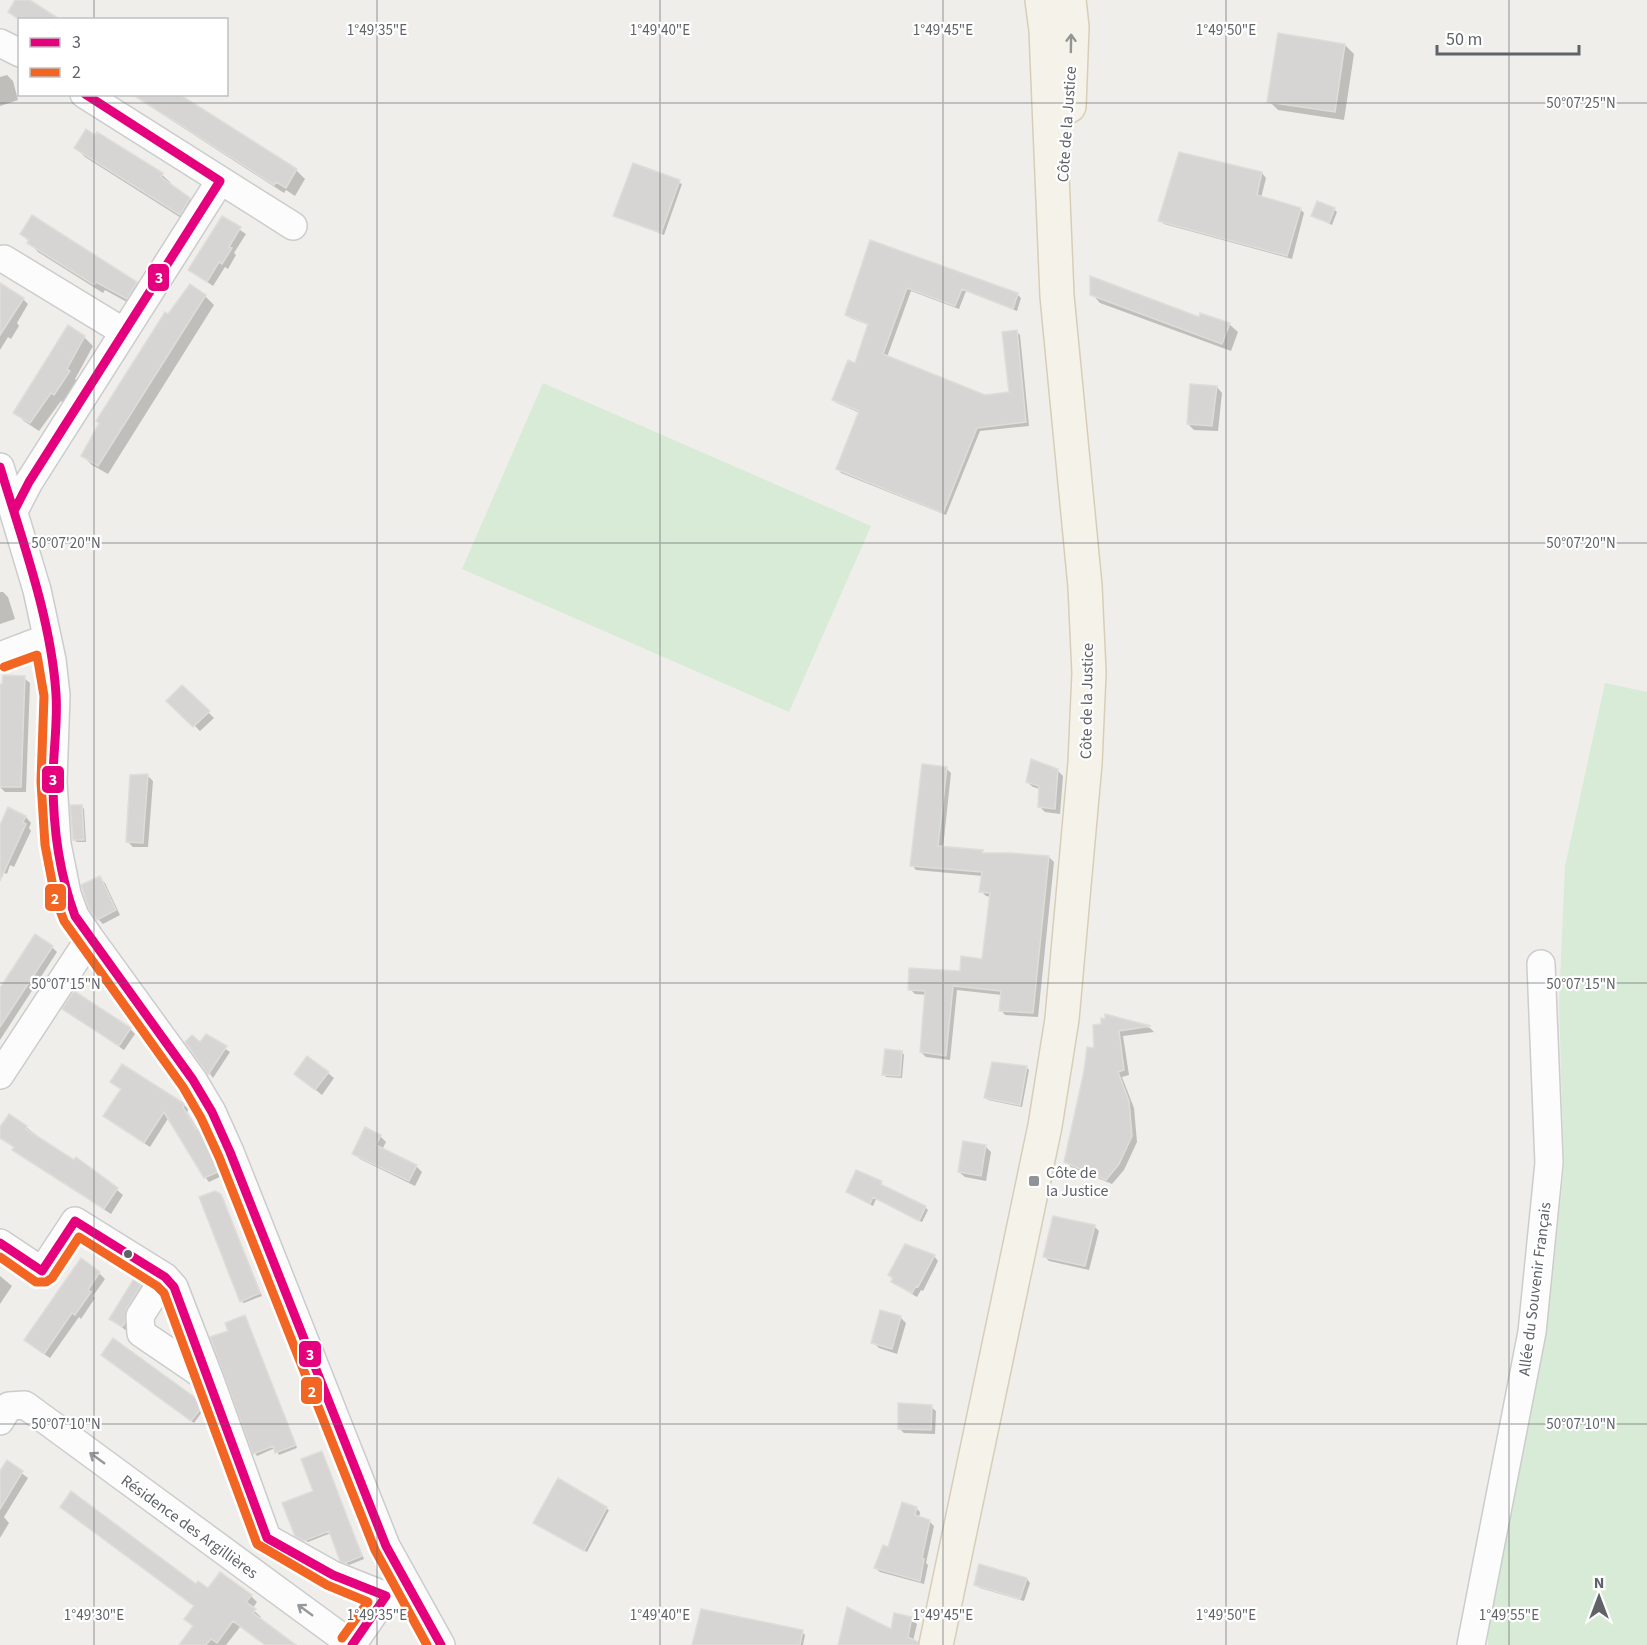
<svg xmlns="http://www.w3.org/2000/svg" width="1647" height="1645" font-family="'Source Sans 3',sans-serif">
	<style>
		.green { fill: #d8ebd6 }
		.shadow { fill: #0003 }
		.building { fill: #d6d5d3; stroke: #deddd9; stroke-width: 1.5 }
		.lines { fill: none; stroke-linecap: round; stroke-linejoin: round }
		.minor-casing { stroke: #cbcccc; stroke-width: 30 }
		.major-casing { stroke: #d7ceb8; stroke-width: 36 }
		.minor { stroke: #fdfcfc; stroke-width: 27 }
		.major { stroke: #f4f2e9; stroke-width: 33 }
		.bus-1-casing { stroke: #fff; stroke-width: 14 }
		.bus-2-casing { stroke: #fff; stroke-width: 14 }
		.bus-1 { stroke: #e5007d; stroke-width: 9 }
		.bus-2 { stroke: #f26522; stroke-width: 9 }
		.oneway { stroke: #939595 }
		.oneway2 { stroke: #96999c }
		.ticks { fill: none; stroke: #5f6368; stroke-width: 1.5; stroke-opacity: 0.45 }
		.poi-dot { fill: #919496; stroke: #fff; stroke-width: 2 }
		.bus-dot { fill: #5f6368; stroke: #fff; stroke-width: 2 }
		.labels { text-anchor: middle; stroke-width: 4.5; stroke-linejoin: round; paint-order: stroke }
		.street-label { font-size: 16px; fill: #5f6368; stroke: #fff }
		.poi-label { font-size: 16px; fill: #5f6368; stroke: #fff; text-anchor: start }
		.ticks-label { font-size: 15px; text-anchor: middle; fill: #5f6368; stroke: #fff; stroke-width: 4.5; stroke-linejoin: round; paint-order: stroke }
		.line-badge { stroke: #fff; stroke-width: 2 }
		.badge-label { font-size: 16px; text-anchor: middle; font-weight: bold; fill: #fff }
	</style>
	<rect width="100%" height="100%" fill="#efeeea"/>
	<path class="green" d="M543,383L871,526L789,712L462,569Z
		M1605,683L1647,692V1645H1488V1606L1533,1396L1548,1316L1564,1169L1559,1004L1565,866Z"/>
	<path class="shadow" d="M1345,45L1354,54L1344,120L1278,110L1269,101Z
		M7,75L13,81L18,100L0,106V77Z
		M131,94H177L296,170L305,179L295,196L286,190L284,193Z
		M98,134L162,175L171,183L170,185L190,199L198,208L189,223L85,157L76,148L96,137Z
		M634,165L682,184L664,235L615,215Z
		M1262,173L1266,178L1261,198L1300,209L1304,213L1292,259L1164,224L1160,220Z
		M1334,209L1337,212L1332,225L1313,216Z
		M32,218L136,283L145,292L136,307L105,290L103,293L38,252L22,234Z
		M222,218L246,234L234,253L236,255L228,269L225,267L213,286L190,270Z
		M871,242L1018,295L1021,298L1017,311L966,291L959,309L911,291L887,357L985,397L1010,394L1016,331L1020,335L1029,426L980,431L946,515L841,473L838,469L860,413L837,403L834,400L856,365L869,325L850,318L846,314Z
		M1092,294L1229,324L1238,332L1231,351L1100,303Z
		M0,296L23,299L28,304L17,323L19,326L11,339L8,337L0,350Z
		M205,296L214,305L108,474L92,465L83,456L168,316Z
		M84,337L93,346L75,379L78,381L64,403L61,401L39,431L24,421L15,412Z
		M1217,387L1222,393L1218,431L1194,430L1188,424Z
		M0,592H3L8,597L15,619L0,624Z
		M24,678L30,683L26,792H5L0,787V737Z
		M182,687L214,718L200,731L189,720Z
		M946,768L951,773L943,848L982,852L985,855L1049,857L1054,862L1038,1017L1005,1015L1001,1010L1002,995L957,990L950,1060L926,1057L921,1052L927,995L915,994L910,989L961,972L983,960L991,897L986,896L981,891L983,876L916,870L912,865Z
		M1057,770L1063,776L1060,814L1045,812L1039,806L1040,789L1033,787L1027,782Z
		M148,776L153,781L148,847H133L127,841Z
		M82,806L84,809L86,842H77L74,840Z
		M9,809L26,817L31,823L29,828L31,831L14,867L10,865L7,874L0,871V828Z
		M100,878L105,883L120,915L103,924L98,919Z
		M52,947L57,952L0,1040V990Z
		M64,1009L130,1029L135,1034L124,1050Z
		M1106,1016L1150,1028L1154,1032L1123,1036L1129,1075L1122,1077L1134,1108L1137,1142L1124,1170L1112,1184L1071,1167L1066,1161Z
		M206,1036L230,1052L213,1078L187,1042L200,1044Z
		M902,1052L904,1055L902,1078L886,1077L884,1074Z
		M993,1064L1027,1068L1029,1070L1022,1107L988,1100L986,1098Z
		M328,1073L334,1078L322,1095L296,1074Z
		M112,1082L184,1105L189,1109L187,1112L198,1130L204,1134L215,1154L224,1175L209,1182L205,1177L169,1117L150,1147L110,1120L122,1090Z
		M26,1127L49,1145L98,1174L123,1195L111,1214L20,1155L14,1150L15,1148L0,1137V1130Z
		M380,1136L386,1142L382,1150L416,1166L422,1172L415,1186L360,1159L354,1153Z
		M985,1146L991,1152L986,1181L965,1177L959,1172Z
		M881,1182L883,1187L925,1207L928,1210L922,1222L876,1199L873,1206L847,1192Z
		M220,1195L223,1198L262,1296L244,1303L241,1301Z
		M1094,1226L1099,1231L1089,1270L1049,1261L1045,1257Z
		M934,1256L938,1261L923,1291L921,1290L917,1297L898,1286L889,1275Z
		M99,1273L105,1279L93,1296L95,1298L81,1319L79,1317L50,1358L32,1346L26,1340Z
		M0,1276L12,1286L0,1304Z
		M142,1283L148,1289L128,1332L111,1319Z
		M245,1317L297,1448L279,1455L275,1448L257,1456L255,1453L230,1332Z
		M900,1317L906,1323L897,1354L879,1348L873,1342Z
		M105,1357L200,1403L204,1409L194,1423Z
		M931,1407L936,1411L935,1434L904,1433L899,1428Z
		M322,1453L364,1559L349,1565L342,1560L331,1533L308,1542L300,1538L315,1492Z
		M7,1462L28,1478L4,1517L9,1523L0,1538V1474Z
		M558,1480L609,1510L587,1552L538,1525Z
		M916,1508L920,1512L919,1518L930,1522L934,1526L926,1563L928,1565L924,1584L880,1572L875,1568Z
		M68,1513L196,1587L251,1596L257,1602L252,1609L261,1617L259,1619L294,1645H265L240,1627L226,1645H181L194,1627L195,1607Z
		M1027,1579L1030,1583L1024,1601L980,1588L976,1585Z
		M911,1619L917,1624L912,1645H840L892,1631Z
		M802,1632L805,1635L803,1645H694Z"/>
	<path class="building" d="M15,0H30L61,20H20L8,12Z
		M1278,33L1345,44L1335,112L1267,102Z
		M132,94H179L297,169L286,188L276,182L274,185Z
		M86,129L95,135L97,132L163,173L161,177L190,198L180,215L74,148Z
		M1179,152L1262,172L1257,195L1301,208L1287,256L1158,221Z
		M633,163L680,180L661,233L613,216Z
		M1317,201L1335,208L1329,223L1311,216Z
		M32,215L137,282L127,299L96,282L94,285L27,243L29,240L20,234Z
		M222,216L241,227L229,247L232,248L222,264L219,262L207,282L188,270Z
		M870,240L1018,293L1013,309L962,289L955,306L907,288L883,354L985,395L1009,392L1002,332L1017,330L1026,422L977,428L943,513L836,469L859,411L832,400L848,360L855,363L868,324L845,315Z
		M1090,276L1199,317L1200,313L1230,323L1222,344L1090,295Z
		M0,283L24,298L0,335Z
		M190,284L206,295L98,466L81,456L99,423L96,421L165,312L168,314Z
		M68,325L85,336L67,369L70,371L54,395L51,393L30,423L13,413Z
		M1190,384L1217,386L1212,426L1187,424Z
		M3,675L25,676L21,787H0V684H2Z
		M182,685L210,711L193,727L166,701Z
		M1031,759L1058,769L1055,809L1038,807L1039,786L1026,782Z
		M922,764L947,767L938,846L983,850L982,853H1011L1049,856L1033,1013L999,1011L1001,991L953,986L946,1056L920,1052L925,991L908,990L909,968L960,971L961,956L982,959L990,893L979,892L982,872L910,866Z
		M148,774L143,843L126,842L130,775Z
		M70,805H82L84,840H73Z
		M8,807L26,816L23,822L26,824L0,881V825Z
		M100,876L116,910L97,920L89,909L81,885Z
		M35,934L53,946L0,1027V988Z
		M74,991L131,1028L119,1046L62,1009Z
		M1105,1014L1151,1026L1119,1031L1124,1070L1118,1072L1129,1101L1132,1136L1119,1164L1106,1180L1064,1162L1084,1071L1087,1047L1094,1048L1093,1025L1101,1024V1018L1105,1019Z
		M206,1034L227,1046L208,1075L185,1042L192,1035L200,1042Z
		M885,1049L902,1051L900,1076L882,1075Z
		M307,1056L329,1072L315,1090L294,1074Z
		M992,1062L1027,1066L1020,1105L984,1098Z
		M122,1064L185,1104L183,1107L196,1129L199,1128L211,1148L220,1171L204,1178L164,1112L144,1143L103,1116L121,1089L110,1082Z
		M9,1114L27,1126L26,1129L74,1160L76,1157L118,1188L104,1209L12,1150L14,1147L0,1138V1127Z
		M365,1127L381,1135L376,1145L417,1165L409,1181L352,1154Z
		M963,1141L986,1145L981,1176L958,1172Z
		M856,1170L882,1181L880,1184L926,1206L919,1221L873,1197L870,1204L846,1192Z
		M215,1191L221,1194L260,1293L240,1302L199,1197Z
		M1053,1216L1095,1225L1085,1266L1043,1257Z
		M905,1244L935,1255L918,1287L916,1286L912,1293L891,1282L893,1278L888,1275Z
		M81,1258L100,1272L88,1290L91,1292L75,1315L72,1313L44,1354L24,1340Z
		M135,1277L143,1282L127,1308L125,1323L122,1327L109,1319Z
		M880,1310L901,1316L892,1349L871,1343Z
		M245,1315L296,1445L275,1453L273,1446L253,1454L210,1337L228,1331L225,1323Z
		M113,1338L201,1402L203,1406L191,1421L101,1355Z
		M898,1403L932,1405L931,1430L898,1429Z
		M322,1451L362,1556L345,1563L340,1561L329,1531L304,1541L295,1536L282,1503L313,1491L301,1459Z
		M7,1460L23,1471L0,1509V1471Z
		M558,1478L607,1507L584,1551L533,1523Z
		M71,1491L196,1584L198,1581L208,1588L220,1572L252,1595L246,1602L256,1609L253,1613L296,1645H265L233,1621L217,1643L211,1639L206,1645H179L193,1626L184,1619L194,1606L60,1507Z
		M902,1502L917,1507L915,1515L930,1520L922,1558L924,1559L920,1581L874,1568L883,1545L888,1547Z
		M979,1564L1027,1578L1020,1599L974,1585Z
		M847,1607L891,1629L894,1613L912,1617L908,1637L918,1642V1645H838Z
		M701,1609L803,1630L800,1645H692Z"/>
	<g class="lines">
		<defs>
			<path id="minor" d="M0,43L20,53
				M84,94L293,226
				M4,259L124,332
				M0,467L37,590L52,660L56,695L53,782L57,844L67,894L75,916L90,938L193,1080L212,1112L230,1152L386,1546L441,1645
				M14,511L29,482L220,181
				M0,656L47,638
				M0,1075L90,938
				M0,1243L42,1271L75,1221L165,1277L174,1287L210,1380L267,1538L333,1575L386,1596L411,1593
				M165,1277L140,1316L141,1333L210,1380
				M0,1421L9,1406L25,1405L340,1636L354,1643
				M352,1645L386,1596
				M1471,1645L1532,1332L1549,1163L1541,964"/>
			<path id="major" d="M1069,106L1072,27L1069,0
				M936,1645L1045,1126L1062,1019L1085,763L1089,673L1085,586L1057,296L1046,30L1042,0"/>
		</defs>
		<use href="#minor" class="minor-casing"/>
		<use href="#major" class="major-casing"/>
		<use href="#minor" class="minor"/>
		<use href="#major" class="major"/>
		<defs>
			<path id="bus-1" d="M0,467C22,540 51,618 56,694C58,723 53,752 53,781C53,827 59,873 75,916L193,1080L212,1112L230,1152L386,1546L441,1645
				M14,511L29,482L220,181L85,94
				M0,1243L42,1271L75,1221L165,1277L174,1287L267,1538L333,1575L386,1596L352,1645"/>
			<path id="bus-2" d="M4,667L37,655L44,696L41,782L45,845L55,897L64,921L183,1087L201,1118L219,1157L375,1550L427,1645
				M0,1257L36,1282H46L52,1278L79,1237L157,1286L164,1293L257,1544L327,1585L368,1602L342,1638"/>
		</defs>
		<use href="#bus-1" class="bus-1-casing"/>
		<use href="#bus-2" class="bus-2-casing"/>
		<use href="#bus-1" class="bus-1"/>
		<use href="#bus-2" class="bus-2"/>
	</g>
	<defs><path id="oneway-shaft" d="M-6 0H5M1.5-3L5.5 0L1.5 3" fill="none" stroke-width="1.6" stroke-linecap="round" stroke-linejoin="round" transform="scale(1.5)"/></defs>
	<use class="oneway" href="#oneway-shaft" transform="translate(1071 43) rotate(-89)"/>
	<g class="oneway2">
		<use href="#oneway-shaft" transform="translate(97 1458) rotate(-144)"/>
		<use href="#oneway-shaft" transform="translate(305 1610) rotate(-144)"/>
	</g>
	<path class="ticks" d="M94,0V20M377,0V1645M660,0V1645M943,0V1645M1226,0V1645M1509,0V1645M94,94V1645M0,103H1647M0,543H1647M0,983H1647M0,1424H1647"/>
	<rect class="poi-dot" x="1028" y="1175" width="12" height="12" rx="3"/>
	<circle class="bus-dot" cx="128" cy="1254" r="5"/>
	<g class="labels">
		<g class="street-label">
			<text transform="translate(1066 124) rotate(-86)" y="6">Côte de la Justice</text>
			<text transform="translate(1086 701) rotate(-89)" y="6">Côte de la Justice</text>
			<text transform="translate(1534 1289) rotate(-83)" y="6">Allée du Souvenir Français</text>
			<text transform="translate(190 1526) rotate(36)" y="6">Résidence des Argillières</text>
		</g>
		<g class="poi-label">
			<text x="1046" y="1178">Côte de<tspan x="1046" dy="18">la Justice</tspan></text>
		</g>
	</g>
	<g class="ticks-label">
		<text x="377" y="35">1°49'35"E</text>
		<text x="660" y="35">1°49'40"E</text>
		<text x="943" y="35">1°49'45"E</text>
		<text x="1226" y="35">1°49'50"E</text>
		<text x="1581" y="108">50°07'25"N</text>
		<text x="66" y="548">50°07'20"N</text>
		<text x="1581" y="548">50°07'20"N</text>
		<text x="66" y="989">50°07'15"N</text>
		<text x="1581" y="989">50°07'15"N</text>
		<text x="66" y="1429">50°07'10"N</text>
		<text x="1581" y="1429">50°07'10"N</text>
		<text x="94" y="1620">1°49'30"E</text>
		<text x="377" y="1620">1°49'35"E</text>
		<text x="660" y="1620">1°49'40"E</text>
		<text x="943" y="1620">1°49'45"E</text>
		<text x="1226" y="1620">1°49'50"E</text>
		<text x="1509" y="1620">1°49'55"E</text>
	</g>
	<g class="line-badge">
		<rect x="147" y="263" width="23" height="29" rx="6" fill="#e5007d"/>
		<rect x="41" y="765" width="24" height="29" rx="6" fill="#e5007d"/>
		<rect x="44" y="883" width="23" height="29" rx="6" fill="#f26522"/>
		<rect x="298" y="1340" width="24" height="28" rx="6" fill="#e5007d"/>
		<rect x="300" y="1376" width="23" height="29" rx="6" fill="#f26522"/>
	</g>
	<g class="badge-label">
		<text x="159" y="283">3</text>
		<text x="53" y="785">3</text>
		<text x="55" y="904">2</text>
		<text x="310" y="1360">3</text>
		<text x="312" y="1397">2</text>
	</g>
	<rect x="18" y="18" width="210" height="78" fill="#ffffff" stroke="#bfc1c3" stroke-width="1.5"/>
	<rect x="30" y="38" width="30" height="9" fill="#e5007d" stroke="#bfc1c3" stroke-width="1.5"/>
	<text x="72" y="48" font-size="18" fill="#5f6368">3</text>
	<rect x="30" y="68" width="30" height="9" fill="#f26522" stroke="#bfc1c3" stroke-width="1.5"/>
	<text x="72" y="78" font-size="18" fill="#5f6368">2</text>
	<g transform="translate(1599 1597)" stroke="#ffffff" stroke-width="4.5" paint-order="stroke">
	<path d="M0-4.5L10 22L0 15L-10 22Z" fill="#5f6368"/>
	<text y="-9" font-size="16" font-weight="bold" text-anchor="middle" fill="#5f6368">N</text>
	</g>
	<path d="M1437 45v9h142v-9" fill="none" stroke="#5f6368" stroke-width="3"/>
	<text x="1446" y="45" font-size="18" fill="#5f6368" stroke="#ffffff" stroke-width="4.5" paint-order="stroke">50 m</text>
</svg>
